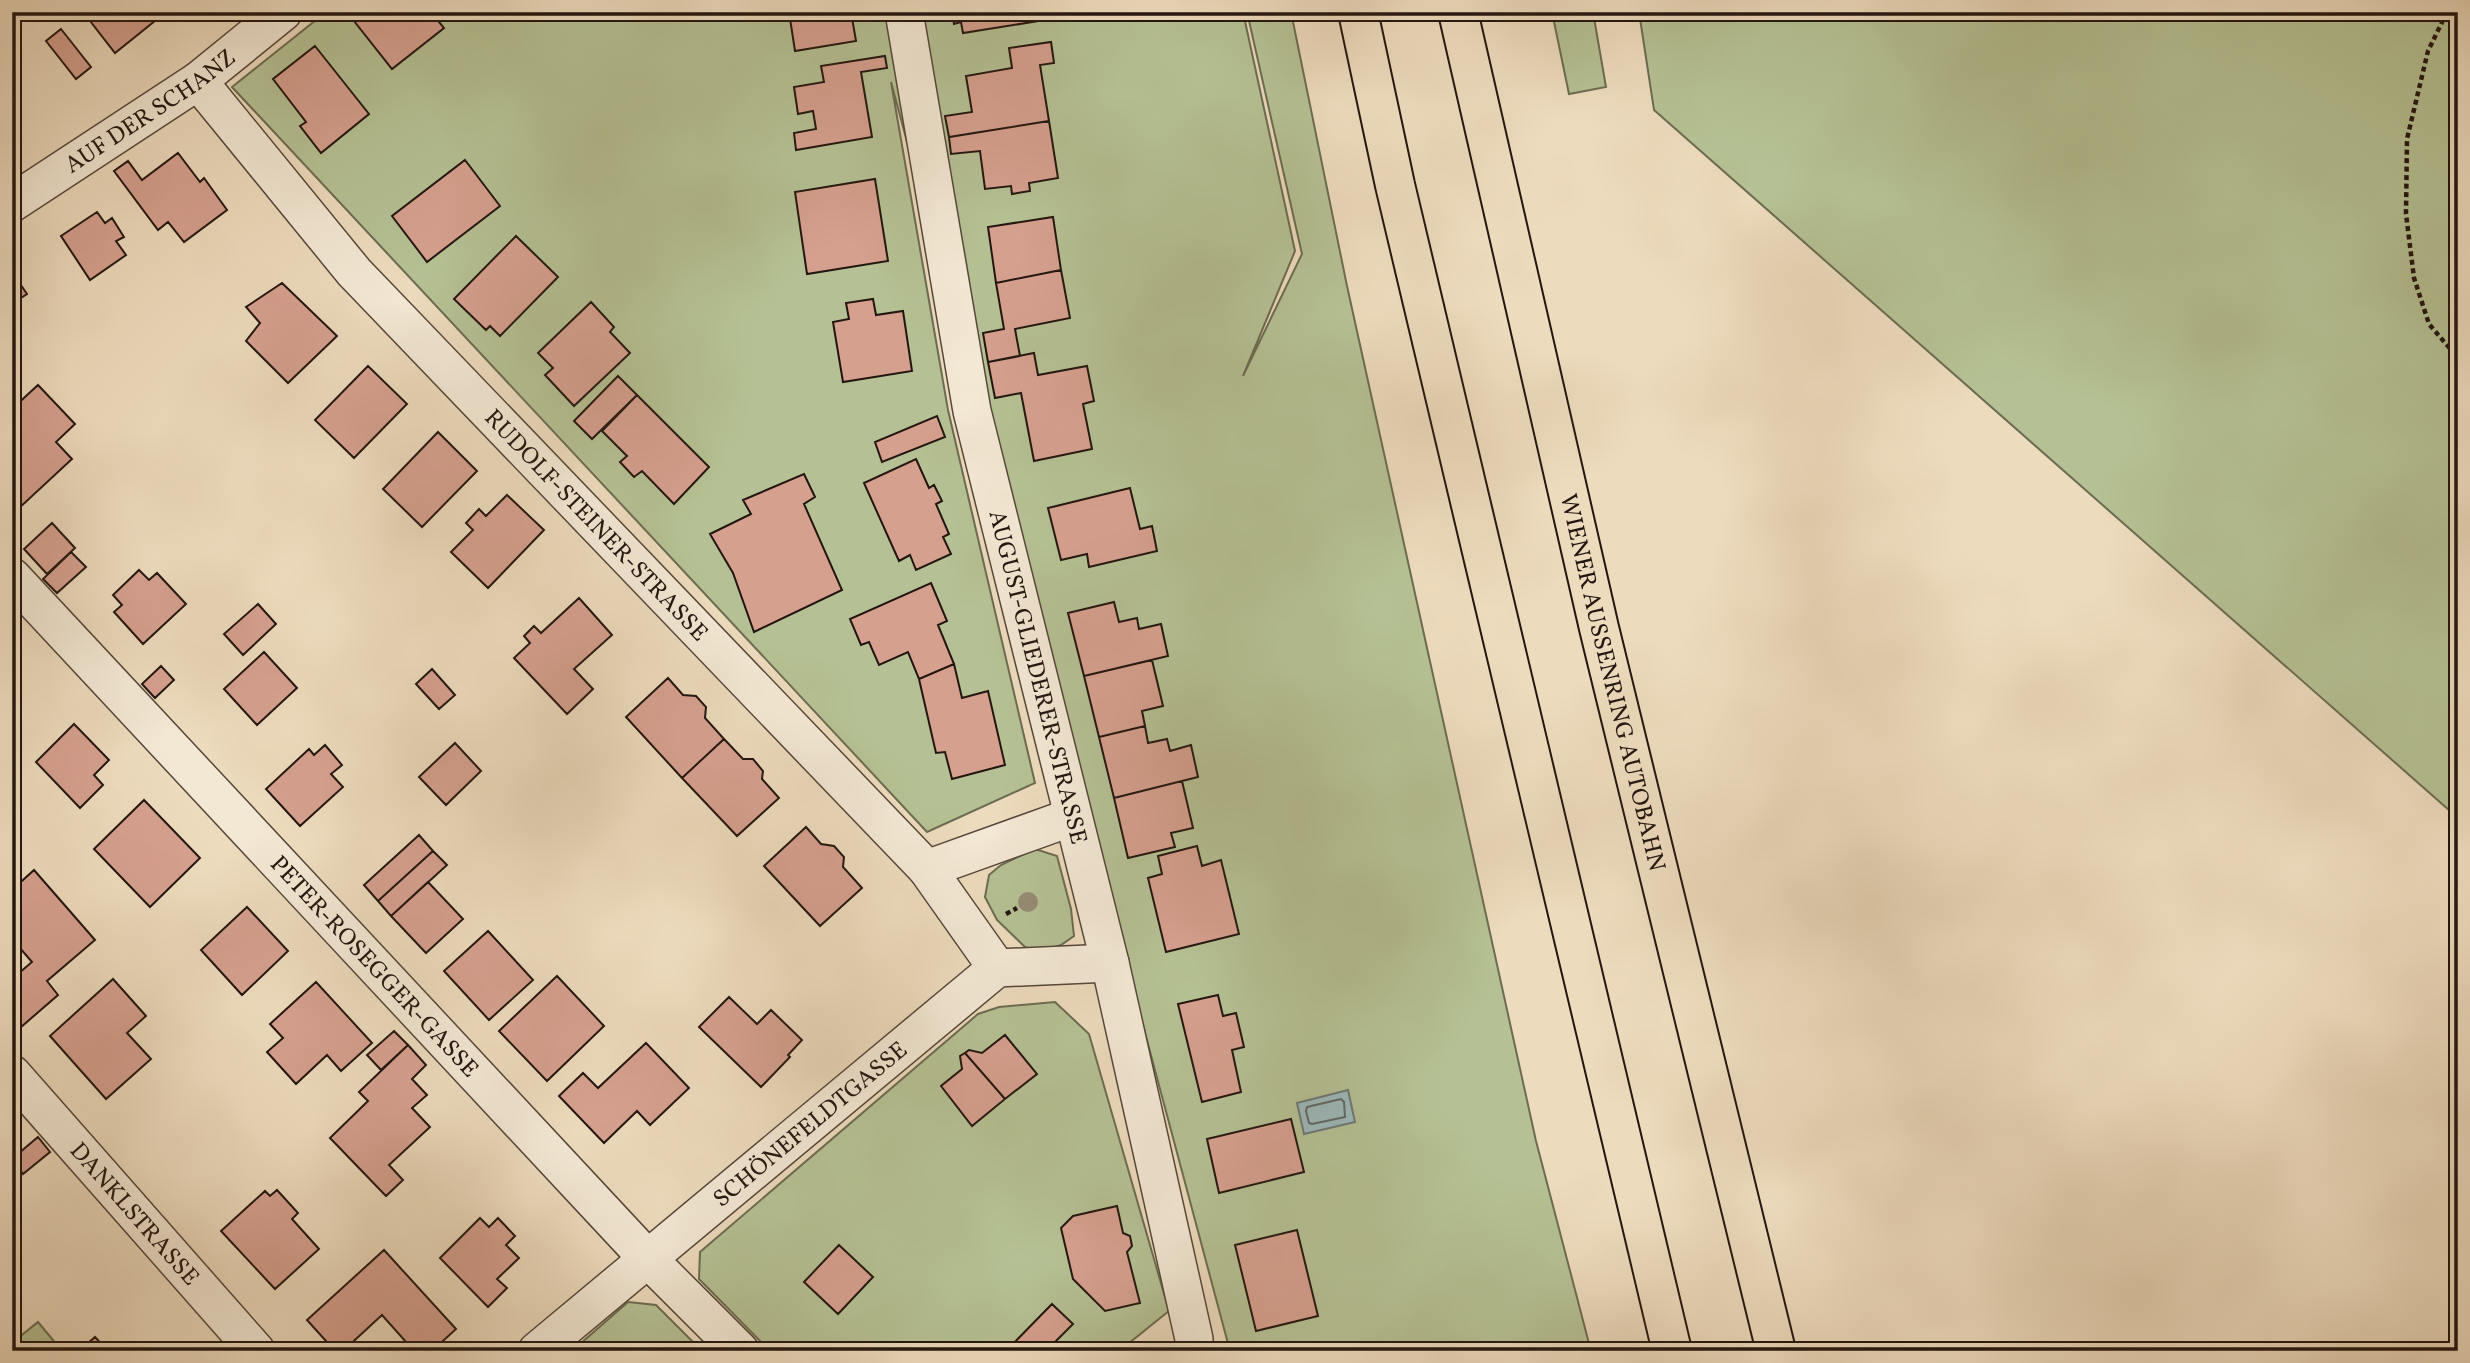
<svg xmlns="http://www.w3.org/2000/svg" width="2470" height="1363" font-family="Vollkorn,serif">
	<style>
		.green { fill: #b5c194; stroke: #6c6c52; stroke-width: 2 }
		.water { fill: #9db9bb; stroke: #6c7877; stroke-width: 2 }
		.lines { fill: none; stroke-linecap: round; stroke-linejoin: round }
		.shore { stroke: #606866; stroke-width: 2 }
		.building { fill: #d6a08f; stroke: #231610; stroke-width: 2 }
		.minor-casing { stroke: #56473b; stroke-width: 40 }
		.motorway-casing { stroke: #231610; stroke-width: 42 }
		.path { stroke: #231610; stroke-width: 4.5; stroke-dasharray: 5 3.5; stroke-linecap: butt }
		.minor { stroke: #f3e8d4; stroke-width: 37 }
		.motorway { stroke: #eddbbd; stroke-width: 38 }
		.tree { fill: #968b74 }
		.labels { text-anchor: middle; stroke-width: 6; stroke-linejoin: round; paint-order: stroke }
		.street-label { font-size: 24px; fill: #231610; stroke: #f3e8d4 }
	</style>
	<rect width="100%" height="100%" fill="#eddbbd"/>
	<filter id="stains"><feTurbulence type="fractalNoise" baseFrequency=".00286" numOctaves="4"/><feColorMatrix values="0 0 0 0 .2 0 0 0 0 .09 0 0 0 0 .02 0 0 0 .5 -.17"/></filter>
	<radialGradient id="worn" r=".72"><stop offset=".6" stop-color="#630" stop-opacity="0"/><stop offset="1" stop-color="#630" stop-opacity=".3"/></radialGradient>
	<path class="green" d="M326,12H1243L1295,251L1243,376L1302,254L1247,12H1291L1347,286L1536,1141L1591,1351H1230L891,82L948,410L1035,783L927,832L232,87Z
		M1552,12H1593L1606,87L1569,94Z
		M1639,12H2458V818L1654,110Z
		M1035,849L1057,856L1071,909L1074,936L1061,945L1040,952L1025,947L997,920L985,897L989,875L1001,865Z
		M1055,1002L1089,1034L1169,1311L1128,1344L1134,1351H770L699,1279L700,1252L978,1014L999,1007Z
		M628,1302L656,1305L702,1351H572Z
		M38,1322L62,1351H12V1343Z"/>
	<path class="water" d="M1348,1090L1355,1122L1304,1134L1297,1103Z"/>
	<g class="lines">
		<path class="shore" d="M1341,1099L1344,1102L1345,1117L1312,1124L1309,1123L1306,1111L1307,1107Z"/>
	</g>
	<path class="building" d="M94,12H166L115,53L87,17Z
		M366,12H431L444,28L392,69L354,21Z
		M789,12H851L856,41L795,51Z
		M952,12H1038L1039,21L963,33L961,22L954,24Z
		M61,29L91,67L76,79L46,41Z
		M1051,42L1054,63L1040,65L1049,121L949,137L945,116L972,112L966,76L1012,68L1009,48Z
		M315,46L369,114L321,153L300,126L306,122L273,79Z
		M885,56L887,68L861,72L872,137L796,150L794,133L816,129L813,111L798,114L794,87L824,82L821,66Z
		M1049,121L1058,178L1029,183L1030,191L1012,194L1011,186L985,189L980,151L951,154L949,137Z
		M178,153L200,182L204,178L227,210L184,242L168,222L158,230L114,171L128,161L142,180Z
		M465,160L500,206L427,262L392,216Z
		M875,179L888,261L807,274L795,192Z
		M97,212L105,223L112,218L124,237L116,241L126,255L90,280L61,236Z
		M1053,217L1061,270L996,283L988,227Z
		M516,236L558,277L500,336L490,326L486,330L454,299Z
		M1061,270L1070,318L1015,329L1020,356L988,362L983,333L1004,329L996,283Z
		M12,272L27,294L12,304Z
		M282,283L337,336L288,383L246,341L260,323L246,307Z
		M873,299L876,315L903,311L912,371L843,382L833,322L849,319L846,303Z
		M591,302L614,327L610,332L630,353L574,406L545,375L553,368L538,353Z
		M1034,353L1038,375L1087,366L1094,401L1083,404L1092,449L1034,461L1021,393L995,398L988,362Z
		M368,366L407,404L354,458L315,420Z
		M618,376L637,395L592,439L574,421Z
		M38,385L75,424L56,442L72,459L17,510L12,505V409Z
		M637,395L709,467L674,504L642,471L634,477L620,462L627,456L602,431Z
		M937,416L945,437L882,462L875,442Z
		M438,432L477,471L422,527L383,489Z
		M916,459L929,488L934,485L942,501L936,504L949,534L943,537L951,554L916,570L910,555L899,561L864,483Z
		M804,474L815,497L804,504L842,590L754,632L733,573L710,534L751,514L743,500Z
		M1130,488L1140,529L1152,526L1157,551L1089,567L1087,554L1061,560L1048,508Z
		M507,495L544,530L488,588L451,552L473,530L466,523L479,509L486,516Z
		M52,523L75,548L47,574L24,549Z
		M71,552L86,567L57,593L43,579Z
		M139,570L149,580L157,573L186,604L143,644L114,612L122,605L113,595Z
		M931,583L947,621L938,625L954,664L919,679L908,652L879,665L869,642L861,645L850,619Z
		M579,598L612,635L574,669L593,689L567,714L514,658L530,643L524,636L534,626L541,633Z
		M1114,602L1119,622L1137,618L1139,629L1161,624L1168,656L1084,676L1068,613Z
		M258,604L276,624L243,655L224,634Z
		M264,652L297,688L257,725L224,689Z
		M1152,660L1163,706L1142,711L1145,726L1099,737L1084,676Z
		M954,664L962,698L988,691L1005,765L952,779L945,752L936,753L919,679Z
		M161,666L174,680L155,698L142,684Z
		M432,669L455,695L439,709L416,684Z
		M668,678L683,695L696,696L706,707L705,718L724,739L682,778L626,717Z
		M74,724L109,760L94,775L103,785L80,808L36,762Z
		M1145,726L1148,743L1167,739L1170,751L1191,745L1198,777L1114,798L1099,737Z
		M724,739L743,759H753L763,771L762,779L779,798L737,836L682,778Z
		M455,743L481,771L446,805L419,777Z
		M325,745L342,765L331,774L343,787L300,826L266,789L309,749L314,755Z
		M1182,781L1193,828L1171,833L1175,847L1128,858L1114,798Z
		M144,800L200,858L150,907L94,849Z
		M806,827L821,844L834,846L844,857L843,867L862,888L820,926L764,866Z
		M419,835L433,851L378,901L364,885Z
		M1197,846L1202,866L1221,860L1239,934L1166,952L1148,878L1162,874L1158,856Z
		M433,851L447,865L391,916L378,901Z
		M34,870L95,940L47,981L58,995L13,1034L12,979L32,962L12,939V890Z
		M428,882L463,919L426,953L391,916Z
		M247,907L288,951L242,995L201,950Z
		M488,931L533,980L489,1020L444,971Z
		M557,976L604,1026L547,1081L499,1031Z
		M113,979L146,1016L127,1033L151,1059L106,1099L50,1036Z
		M316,982L372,1043L341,1071L327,1055L296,1084L267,1052L283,1038L270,1024Z
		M1218,995L1223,1016L1236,1013L1244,1047L1232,1050L1241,1092L1202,1102L1178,1004Z
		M729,997L757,1024L771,1010L802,1040L788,1055L790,1057L761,1087L699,1027Z
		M394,1031L408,1045L381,1070L367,1055Z
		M1005,1035L1037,1074L1005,1099L965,1053L969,1050L982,1053Z
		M646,1043L689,1088L650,1125L637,1111L604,1143L559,1096L583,1073L598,1088Z
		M408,1045L426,1065L412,1079L427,1095L412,1108L430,1127L389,1165L403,1180L386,1196L330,1138L368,1101L359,1092Z
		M965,1053L1005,1099L972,1126L941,1086L962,1069L960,1056Z
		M1291,1119L1304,1172L1219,1193L1207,1139Z
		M38,1137L50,1152L23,1174L12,1159Z
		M277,1190L298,1213L292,1219L319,1249L275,1289L221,1231L265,1191L270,1196Z
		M1117,1206L1123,1233L1130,1236L1132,1246L1127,1252L1140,1303L1105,1311L1073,1279L1061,1228L1073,1216Z
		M480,1218L489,1227L498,1218L515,1236L506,1245L519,1258L497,1279L507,1288L488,1307L440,1258Z
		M1297,1230L1318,1316L1256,1331L1235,1245Z
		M839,1245L873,1277L838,1314L804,1282Z
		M384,1250L456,1329L432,1351H414L382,1315L343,1351H335L307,1320Z
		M1052,1304L1073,1324L1046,1351H1006Z
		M95,1337L108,1351H79Z"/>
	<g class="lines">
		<defs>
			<g id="minor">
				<path id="s1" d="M904,12L972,411L1110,963L1194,1339"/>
				<path id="s2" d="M198,81L354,272L927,869L997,968"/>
				<path id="s3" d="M12,203L198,81L283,12"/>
				<path id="s4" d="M12,577L647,1258L740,1351"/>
				<path d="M927,869L1072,817"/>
				<path id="s5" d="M12,1074L256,1351"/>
				<path id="s6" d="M537,1351L997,968L1110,963"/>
			</g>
			<g id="motorway">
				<path d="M1358,12L1395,185L1672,1351"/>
				<path id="s7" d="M1458,12L1599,628L1776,1351"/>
			</g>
		</defs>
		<use href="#minor" class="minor-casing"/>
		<use href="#motorway" class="motorway-casing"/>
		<path class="path" d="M2447,12L2428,51L2407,139L2406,214L2414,278L2429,324L2458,358
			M1006,914L1017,908"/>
		<use href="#minor" class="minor"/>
		<use href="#motorway" class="motorway"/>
	</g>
	<circle class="tree" cx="1028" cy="902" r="10"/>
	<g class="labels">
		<g class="street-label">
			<text dy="8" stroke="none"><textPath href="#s3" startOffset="166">AUF DER SCHANZ</textPath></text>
			<text dy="8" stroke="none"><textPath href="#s2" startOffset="597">RUDOLF-STEINER-STRASSE</textPath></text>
			<text dy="8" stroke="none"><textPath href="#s1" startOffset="679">AUGUST-GLIEDERER-STRASSE</textPath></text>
			<text dy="8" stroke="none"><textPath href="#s7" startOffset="688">WIENER AUSSENRING AUTOBAHN</textPath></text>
			<text dy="8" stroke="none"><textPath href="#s4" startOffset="532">PETER-ROSEGGER-GASSE</textPath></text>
			<text dy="8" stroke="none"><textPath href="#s6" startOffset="355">SCHÖNEFELDTGASSE</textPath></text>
			<text dy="8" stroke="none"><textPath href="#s5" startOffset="186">DANKLSTRASSE</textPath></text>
		</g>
	</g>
	<rect width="2470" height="1363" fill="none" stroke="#eddbbd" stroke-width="42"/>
	<rect x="14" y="14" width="2442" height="1335" fill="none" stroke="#231610" stroke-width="3.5"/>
	<rect x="21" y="21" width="2428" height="1321" fill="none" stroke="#231610" stroke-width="2"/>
	<rect width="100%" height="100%" filter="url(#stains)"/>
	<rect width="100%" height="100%" fill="url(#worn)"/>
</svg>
